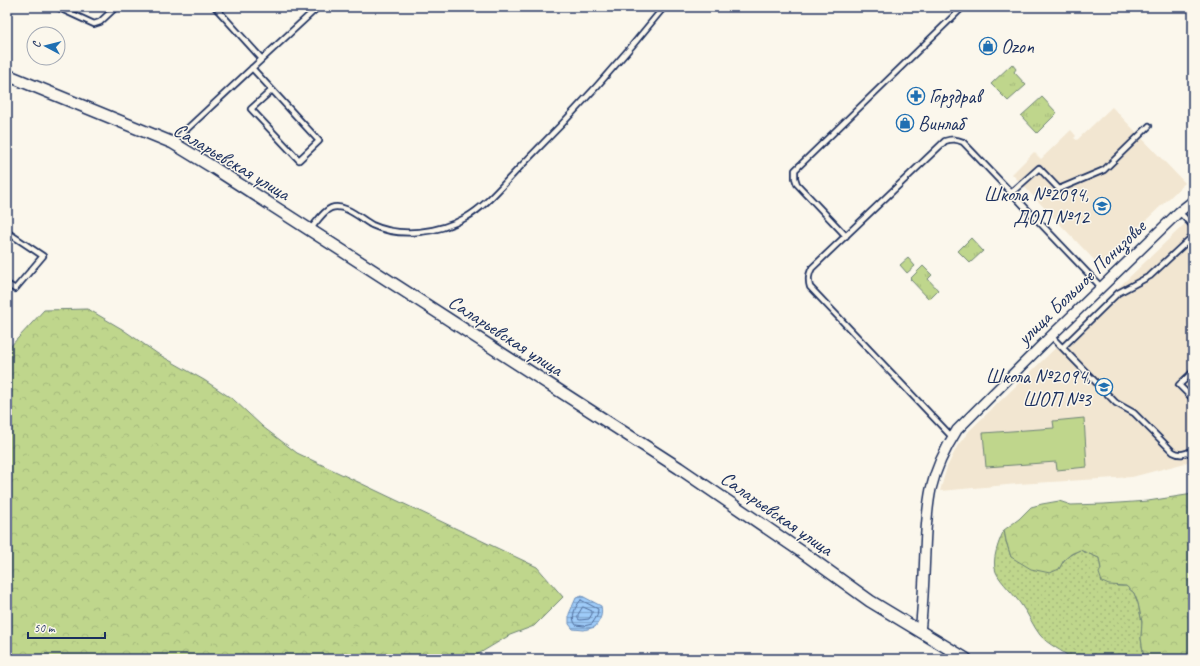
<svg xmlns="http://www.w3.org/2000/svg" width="1200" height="666" font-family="Caveat,sans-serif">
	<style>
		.built { fill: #f2e6d1 }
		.grass { fill: url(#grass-dots); stroke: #6d8275 }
		.forest { fill: url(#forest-crowns); stroke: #6d8275 }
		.park { fill: url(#park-tufts); stroke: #6d8275 }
		.garden { fill: #bfd68c; stroke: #6d8275 }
		.water { fill: url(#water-rules); stroke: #6a8dba }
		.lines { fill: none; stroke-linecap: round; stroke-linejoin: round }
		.shore { stroke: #4f6d9c; stroke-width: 1 }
		.service-casing { stroke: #1b2f5e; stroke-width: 8 }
		.minor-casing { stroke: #1b2f5e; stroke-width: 12 }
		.tertiary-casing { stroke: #1b2f5e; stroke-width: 14 }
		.service { stroke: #fbf7ec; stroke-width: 4.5 }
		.minor { stroke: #fbf7ec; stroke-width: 9 }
		.tertiary { stroke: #fbf7ec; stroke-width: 11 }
		.labels { text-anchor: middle; stroke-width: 3; stroke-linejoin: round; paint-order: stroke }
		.poi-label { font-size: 20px; fill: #1b2f5e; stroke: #fbf7ec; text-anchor: start }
		.street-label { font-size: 20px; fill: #1b2f5e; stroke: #fbf7ec }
	</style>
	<defs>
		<pattern id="grass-dots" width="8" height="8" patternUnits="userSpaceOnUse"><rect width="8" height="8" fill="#bfd68c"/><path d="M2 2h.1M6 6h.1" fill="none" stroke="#a4b87b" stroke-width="1.8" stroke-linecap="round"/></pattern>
		<pattern id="forest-crowns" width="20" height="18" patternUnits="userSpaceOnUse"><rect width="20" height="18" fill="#bfd68c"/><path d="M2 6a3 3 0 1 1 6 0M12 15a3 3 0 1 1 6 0" fill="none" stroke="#a4b87b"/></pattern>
		<pattern id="park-tufts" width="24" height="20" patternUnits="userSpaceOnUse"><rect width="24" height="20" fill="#bfd68c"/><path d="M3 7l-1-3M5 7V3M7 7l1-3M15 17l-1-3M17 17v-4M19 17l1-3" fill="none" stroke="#a4b87b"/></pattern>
		<pattern id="water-rules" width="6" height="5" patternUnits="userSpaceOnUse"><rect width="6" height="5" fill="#9ecbf8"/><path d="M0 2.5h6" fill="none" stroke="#80a5cc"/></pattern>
	</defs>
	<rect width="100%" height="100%" fill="#fbf7ec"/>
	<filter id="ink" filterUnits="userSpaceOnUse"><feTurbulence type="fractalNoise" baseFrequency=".025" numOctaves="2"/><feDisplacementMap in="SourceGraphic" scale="8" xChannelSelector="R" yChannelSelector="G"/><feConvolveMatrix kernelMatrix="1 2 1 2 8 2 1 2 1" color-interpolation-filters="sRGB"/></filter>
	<g filter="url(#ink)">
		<path class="built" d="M1112,107L1185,183L1099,265L1012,174L1034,152L1041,159L1071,130L1076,136L1074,138L1077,140Z
			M1193,216V461L1132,477L1018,484L940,491L947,467L958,445L970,430Z"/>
		<path class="grass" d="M1004,530L1006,541L1011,557L1059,569C1064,558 1069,555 1080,550L1099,558L1101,569L1117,586H1126L1134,593L1138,603L1142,622L1141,638L1144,659H1072C1062,650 1048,645 1040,635C1033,626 1029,615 1022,606C1016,596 1000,582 996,572C991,560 999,541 1004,530Z"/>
		<path class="forest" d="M88,309L122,329L158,354L204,380L234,400L263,427L297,453L537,567L563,597L534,626L510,635L470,659H7V350L44,310Z
			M1193,494V659H1144L1141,638L1142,622L1138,603L1134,593L1126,586L1109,585L1102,582L1099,573L1101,569L1099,558L1080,550L1071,554L1064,560L1059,569L1050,573L1031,569L1011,557L1006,541L1004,530L1019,519L1031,507L1042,504L1059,501L1071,505L1104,504L1148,501Z"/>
		<path class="park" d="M1012,64L1016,69L1014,72L1026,85L1008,101L991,84Z
			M1042,97L1057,113L1037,133L1021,116Z
			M971,238L983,251L970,263L958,251Z
			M908,258L915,266L907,273L900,265Z
			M923,266L932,275L928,279L938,290L929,299L910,279Z"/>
		<path class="garden" d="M1084,418L1087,467L1057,470L1056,462L986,467L983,433L1054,428L1053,421Z"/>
		<path class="water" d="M582,596L601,606C603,615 600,620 595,627L584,630L573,629L569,624V614L576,598Z"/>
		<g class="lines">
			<path class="shore" d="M581,600L598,609L597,616L592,624L584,626L576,625C570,618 575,606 581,600Z
				M583,607L592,611V614L589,619L580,620L578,619V615Z"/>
			<defs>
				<path id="service" d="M57,7L94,24L100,22L116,7
					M262,59L318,7
					M252,68L319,141L299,160L251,109L272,90
					M173,142L262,59L215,7
					M1011,193L1039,168L1059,189L1104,170L1149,126
					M1179,212L1193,226
					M310,230C316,223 323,211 331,208C345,203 361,219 372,225C400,238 439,233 465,218C488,205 505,182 523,164C573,114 620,62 664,7
					M7,232L43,256L15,289L7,284
					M846,236L797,184L795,178V170L963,7
					M1051,336L1116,403L1134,413L1173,452C1180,456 1186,454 1193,450
					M1063,347L1118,293L1150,276L1193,236
					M1193,372L1179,385L1193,399
					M952,437L810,287C808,280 808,275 812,268L945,141C952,139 956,139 963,142L1101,287"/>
				<path id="minor" d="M920,632C924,599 924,565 926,531C927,517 928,503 931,489C936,467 945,449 957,430L1051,336L1179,212L1193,201"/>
				<path id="tertiary" d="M7,75L173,143L214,168L679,468L802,552L870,601L966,659"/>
			</defs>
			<use href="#service" class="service-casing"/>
			<use href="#minor" class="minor-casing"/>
			<use href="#tertiary" class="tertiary-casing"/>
			<use href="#service" class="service"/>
			<use href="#minor" class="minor"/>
			<use href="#tertiary" class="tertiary"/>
		</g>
	</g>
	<defs>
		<symbol id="shop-ring" viewBox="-11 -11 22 22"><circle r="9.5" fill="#fbf7ec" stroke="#1f6fb2" stroke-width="1.5"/><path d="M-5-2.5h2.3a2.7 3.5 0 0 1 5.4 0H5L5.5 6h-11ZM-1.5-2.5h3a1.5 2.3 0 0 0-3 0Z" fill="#1f6fb2"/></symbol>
		<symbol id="pharmacy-ring" viewBox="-11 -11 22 22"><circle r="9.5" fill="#fbf7ec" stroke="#1f6fb2" stroke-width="1.5"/><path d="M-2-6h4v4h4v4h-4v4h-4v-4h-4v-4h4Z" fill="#1f6fb2"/></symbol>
		<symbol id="school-ring" viewBox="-11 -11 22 22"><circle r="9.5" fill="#fbf7ec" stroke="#1f6fb2" stroke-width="1.5"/><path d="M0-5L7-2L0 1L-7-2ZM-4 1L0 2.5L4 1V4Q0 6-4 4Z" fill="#1f6fb2"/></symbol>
	</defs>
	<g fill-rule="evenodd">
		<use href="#shop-ring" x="978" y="36" width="20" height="20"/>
		<use href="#pharmacy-ring" x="906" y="86" width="20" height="20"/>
		<use href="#shop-ring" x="895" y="113" width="20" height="20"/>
		<use href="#school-ring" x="1092" y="196" width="20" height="20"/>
		<use href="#school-ring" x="1094" y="377" width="20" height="20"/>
	</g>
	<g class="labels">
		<g class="poi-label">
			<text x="1001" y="53">Ozon</text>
			<text x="929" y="103">Горздрав</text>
			<text x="918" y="130">Винлаб</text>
			<text x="1089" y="201" text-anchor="end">Школа №2094,<tspan x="1089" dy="23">ДОП №12</tspan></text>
			<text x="1091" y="383" text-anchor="end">Школа №2094,<tspan x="1091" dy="23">ШОП №3</tspan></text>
		</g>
		<g class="street-label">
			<text transform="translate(232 161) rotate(31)" y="7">Саларьевская улица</text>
			<text transform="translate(1081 282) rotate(-44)" y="7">улица Большое Понизовье</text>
			<text transform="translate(506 335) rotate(33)" y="7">Саларьевская улица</text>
			<text transform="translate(777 513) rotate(35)" y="7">Саларьевская улица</text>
		</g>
	</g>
	<rect width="1200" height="666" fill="none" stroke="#fbf7ec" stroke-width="24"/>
	<rect x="12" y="12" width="1176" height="642" fill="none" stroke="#1b2f5e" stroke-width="1.5" filter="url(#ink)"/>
	<g transform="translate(46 46) rotate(277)"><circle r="19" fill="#fbf7ec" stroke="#a1a7b3"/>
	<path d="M0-3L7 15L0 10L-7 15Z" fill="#1f6fb2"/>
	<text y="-6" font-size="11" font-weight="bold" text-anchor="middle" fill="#1b2f5e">С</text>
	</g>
	<path d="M28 632v6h77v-6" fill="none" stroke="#1b2f5e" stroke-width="2"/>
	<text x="34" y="632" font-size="12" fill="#1b2f5e" stroke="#fbf7ec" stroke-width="3" paint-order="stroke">50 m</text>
</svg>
